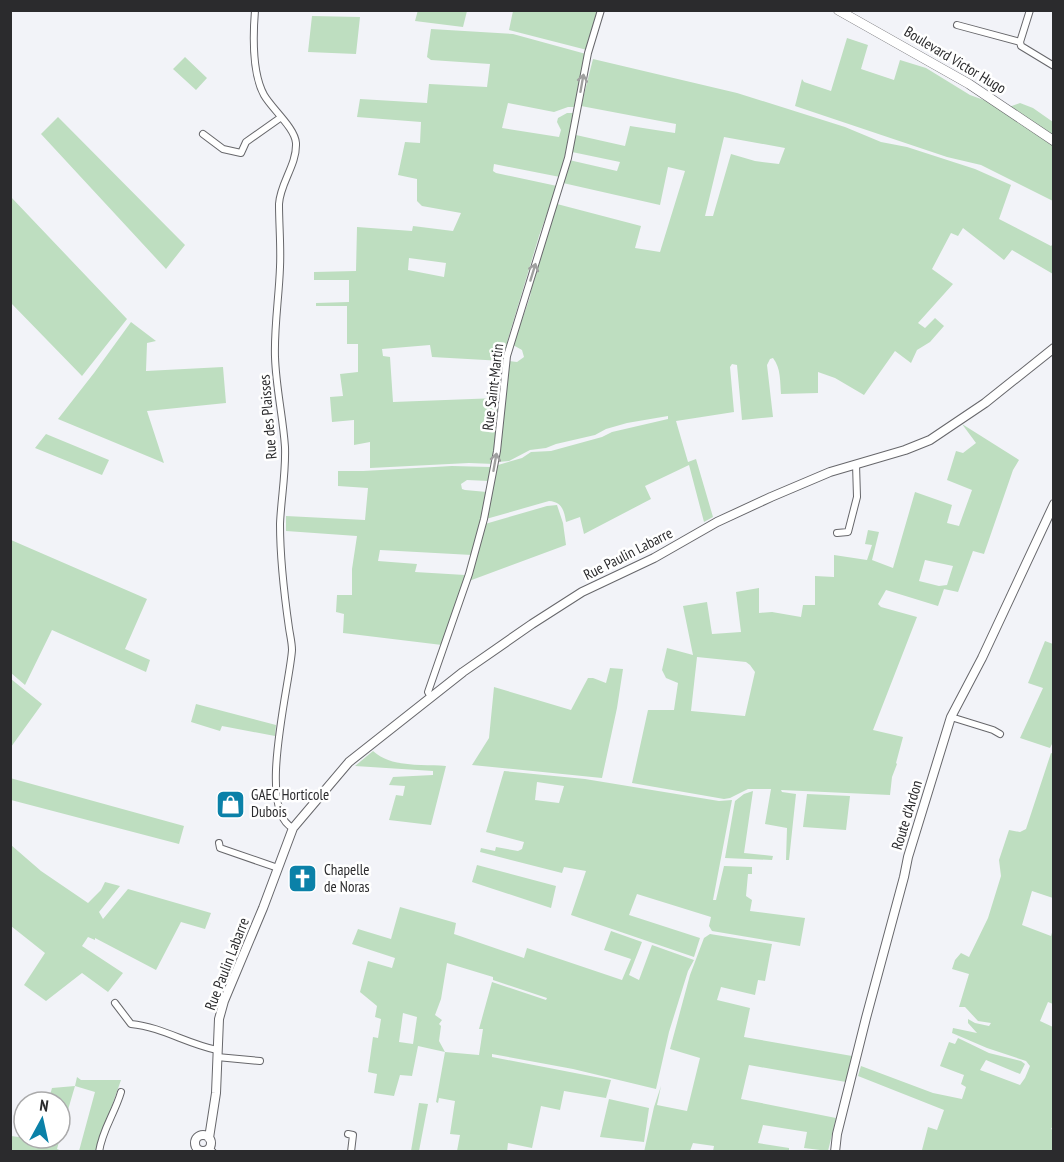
<svg xmlns="http://www.w3.org/2000/svg" width="1064" height="1162" font-family="'PT Sans Narrow',sans-serif">
	<style>
		.green { fill: #bedec0; fill-rule: evenodd }
		.lines { fill: none; stroke-linecap: round; stroke-linejoin: round }
		.minor-casing { stroke: #67676b; stroke-width: 8 }
		.tertiary-casing { stroke: #67676b; stroke-width: 10 }
		.secondary-casing { stroke: #67676b; stroke-width: 10 }
		.minor { stroke: #fff; stroke-width: 6 }
		.tertiary { stroke: #fff; stroke-width: 8 }
		.secondary { stroke: #fff; stroke-width: 9 }
		.oneway { stroke: #a0a0a0 }
		.labels { text-anchor: middle; stroke-width: 5; stroke-linejoin: round; paint-order: stroke }
		.street-label { font-size: 15px; fill: #2b2b2d; stroke: #fff }
		.poi-label { font-size: 15px; fill: #2b2b2d; stroke: #fff; text-anchor: start }
	</style>
	<rect width="100%" height="100%" fill="#f2f3f8"/>
	<path class="green" d="M418,10H467V11L463,27L415,21Z
		M513,11H599L587,50L509,30Z
		M312,16L360,17L356,54L308,52Z
		M431,29L513,34L586,54L575,107H568L554,112L508,103L502,128L559,137L561,130L557,122L558,118L567,113H574L560,177L494,164L493,171L496,173L557,186L539,236L508,339L503,361L432,357L430,345L382,349L383,356L390,357L393,402L498,398L494,464L469,463L370,468V442L354,445V420L332,422L330,397L343,396L340,374L358,372V344H347V306H316V303L349,302V280H314V272L356,271L357,227L412,231L413,226L453,231L461,213L422,206L417,201V179L398,175L405,142L420,143L421,122L357,117L360,99L427,103L429,84L487,87L490,64L431,60L427,57ZM409,258L446,263L444,277L408,270Z
		M847,38L868,45L861,69L894,80L900,60L926,68L970,95L1006,108L1020,103L1033,108L1053,122V201L981,165L947,157L795,106L802,79L804,82L831,91Z
		M185,57L207,78L196,90L173,69Z
		M593,59L737,93L845,127L881,142L907,147L975,169L1011,185L999,219L1051,246L1053,244V274L1012,250L1004,260L963,228L958,236L951,233L932,269L953,284L918,323L925,328L935,318L944,326L930,342L917,350L911,363L895,351L864,395L835,378L818,372V393L781,394C780,382 781,368 773,358L770,359L767,365L773,417L742,420L737,365L732,364L730,367L734,412L676,421L688,462L696,459L713,517L704,522L689,465L645,486L651,499L584,534L580,517L566,522C564,510 562,502 549,501L486,519L498,465L522,458L531,452L551,451L602,437L612,432L668,419V416L627,423L606,429L595,435L556,444L546,448L530,450L509,461L498,462L509,361L517,362L524,357L522,350L513,345L530,297L534,275L557,204L641,226L635,248L660,252L685,171L668,167L660,205L563,183L569,160L617,171L620,162L572,152L576,135L625,146L630,126L675,133L676,124L581,106ZM724,137L785,148L779,164L755,161L731,154L713,216H705Z
		M58,117L185,245L166,269L41,134Z
		M10,196L127,319L82,376L11,303Z
		M131,322L156,341L147,343L146,371L223,367L226,403L147,411L164,463L58,419L94,373Z
		M962,424L1019,460L1013,470L984,554L973,551L958,592L944,589L938,606L886,590L878,604L881,607L917,617L873,730L903,737L896,763L897,764L892,777L890,795L781,790L782,792L796,794L789,860H786L787,828L765,824L771,789H748L730,798L724,799L632,783L648,710H674L678,683L666,678L662,670L667,648L693,655L683,606L707,602L712,634L741,632L736,592L759,588V613L772,612L801,617L803,605H815V576L834,577V555L867,560L872,545L865,544L868,530L879,532L872,560L893,568L915,492L952,505L947,523L959,526L972,490L947,480L956,451L963,453L976,443ZM925,560L953,566L947,585L939,586L919,581ZM697,657L746,662L750,665L755,672L745,716L691,711Z
		M46,434L109,460L102,475L35,448Z
		M452,466L491,467L489,481L467,480L461,484L462,489L465,490L487,492L472,555L380,550L378,561L417,564L415,572L465,575L442,645L343,633L344,614L336,612L337,595H352V569L357,536L286,531V516L365,520L368,488L338,486V471H363Z
		M557,505L563,523L566,545L469,581L485,524L547,506Z
		M11,540L147,599L125,649L150,660L146,672L52,630L25,685L11,673Z
		M1045,641L1053,644L1054,740L1050,748L1020,738L1043,688L1028,683Z
		M610,668L623,669L617,708L602,778L472,765L489,738L494,687L571,710L588,678H593L606,683Z
		M11,679L42,704L11,747H10Z
		M196,704L276,725L275,736L222,726L220,731L191,722Z
		M373,751C391,768 423,764 446,766L431,825L389,820L396,795L403,796L405,786L389,785L393,777L433,775V771L355,766Z
		M1051,753L1054,754L1053,898L1032,891L1022,925L1051,936L1053,929V1004L1048,1002L1040,1021L1053,1027L1054,1124L1051,1129L1053,1130V1151L922,1150L928,1127L937,1130L944,1110L858,1076L861,1066L933,1093L962,1099L966,1087L961,1084L964,1075L940,1066L949,1042L955,1044L958,1038L989,1053L1021,1061L1025,1064L1020,1074L986,1060L980,1070L1020,1085L1025,1078L1030,1066L1026,1061L987,1048L952,1033L953,1028L977,1033L968,1023V1019L975,1023L989,1026L991,1023L978,1021L965,1007H959L969,974L952,969L955,960L961,953L969,957L988,918L1001,876L999,860L1009,830L1020,832L1026,829Z
		M504,771L585,779L719,801L732,800L713,900H716L724,866L752,867V874H748L746,896L752,900L750,911L805,918L800,946L712,931L709,926L711,917L637,894L629,915L700,938L694,957L571,915L586,871L564,867L562,873L480,852L481,848L495,851L496,847L518,851L522,849L524,842L486,832ZM537,782L564,786L559,803L535,800Z
		M10,778L184,826L179,844L11,800Z
		M753,791L744,853L773,856L772,860L725,858L735,801L744,794Z
		M807,794L850,796L846,830L803,827Z
		M11,845L41,871L88,903L101,890L105,882L120,886L99,912L103,919L128,889L211,913L205,929L181,922L156,970L95,938V940L88,937L82,946L123,973L108,992L82,973L46,1001L24,985L45,953L11,926Z
		M477,865L556,886L551,908L472,882Z
		M400,907L456,923L454,934L524,958L527,948L622,980L631,959L604,950L611,931L642,942L629,975L639,980L652,945L694,960L688,971L669,1032L656,1089L573,1069L492,1054V1057L611,1080L606,1098L564,1091L560,1110L541,1106L532,1148L508,1143L507,1152L457,1151L460,1135L450,1134L455,1101L439,1098L438,1103L436,1102L445,1052L418,1046L412,1076L400,1075L394,1096L374,1093L377,1074L368,1072L373,1037L378,1038L381,1019L375,1017L377,1006L360,992L368,961L392,968L395,958L352,944L358,929L391,939ZM447,963L493,977V980L547,998L546,1000L492,982L479,1029H483L479,1055L445,1052L439,1041L441,1026L439,1024L442,1020L435,1015L441,999ZM403,1013L417,1017L413,1044L399,1042Z
		M710,934L772,944L765,981L758,980L755,995L721,987L717,1000L750,1008L744,1037L852,1056L846,1082L749,1065L741,1099L836,1118L828,1151L804,1148L807,1132L763,1125L758,1143L789,1148V1151H713L714,1146L693,1143L690,1151L644,1152L654,1107L661,1086L657,1105L687,1111L700,1058L670,1049L690,975L704,938Z
		M77,1077L81,1080H121L96,1151H79L95,1092L75,1086L60,1137V1102H48L52,1088L75,1086Z
		M609,1099L649,1108L644,1142L600,1137Z
		M419,1103L428,1104L419,1151H411Z
		M24,1123V1138H27L26,1140L36,1143L38,1138H60L57,1149L62,1151H11V1136L19,1137Z"/>
	<g class="lines">
		<defs>
			<path id="minor" d="M255,10C253,35 252,73 264,95C272,109 295,128 296,143C297,165 280,183 279,204C279,225 281,246 280,267C279,297 274,327 275,357C276,388 283,417 285,447C286,473 281,499 280,524C280,559 284,593 289,628C290,635 292,643 292,650C290,684 256,811 293,828
				M1030,10L1020,42L1021,46L1054,66
				M957,25L1020,42
				M203,134L223,149L241,153L246,142L280,118
				M837,533L848,532L857,497L856,464
				M431,697L428,692L469,574L484,519L497,451L507,356L568,158L588,53L601,10
				M951,717L993,730L1000,734
				M219,843L220,848L278,868
				M115,1003L131,1024C162,1027 187,1044 217,1050
				M217,1057L260,1061
				M348,1134L353,1135L351,1152
				M209,1148L213,1152
				M99,1152C102,1130 115,1113 121,1092"/>
			<path id="tertiary" d="M195 1143a8 8 0 1 1 16 0a8 8 0 1 1-16 0Z
				M209,1138L216,1093L219,1019L224,1001L263,908L293,828L349,762L463,672L532,624L582,592L654,558L717,522L771,497L830,472L905,450L930,440L985,403L1054,348
				M835,1152L837,1134L866,1018L904,877L908,857L951,717L982,658L1054,504"/>
			<path id="secondary" d="M838,10L969,84L1054,141"/>
		</defs>
		<use href="#minor" class="minor-casing"/>
		<use href="#tertiary" class="tertiary-casing"/>
		<use href="#secondary" class="secondary-casing"/>
		<use href="#minor" class="minor"/>
		<use href="#tertiary" class="tertiary"/>
		<use href="#secondary" class="secondary"/>
	</g>
	<defs><path id="oneway-shaft" d="M-6 0H5M1.5-3L5.5 0L1.5 3" fill="none" stroke-width="1.6" stroke-linecap="round" stroke-linejoin="round" transform="scale(1.5)"/></defs>
	<g class="oneway">
		<use href="#oneway-shaft" transform="translate(582 83) rotate(-80)"/>
		<use href="#oneway-shaft" transform="translate(533 272) rotate(-73)"/>
		<use href="#oneway-shaft" transform="translate(495 462) rotate(-80)"/>
	</g>
	<defs>
		<symbol id="shop-square" viewBox="-11 -11 22 22"><rect x="-9" y="-9" width="18" height="18" rx="4" fill="#0b81a8" stroke="#fff"/><path d="M-5-2.5h2.3a2.7 3.5 0 0 1 5.4 0H5L5.5 6h-11ZM-1.5-2.5h3a1.5 2.3 0 0 0-3 0Z" fill="#fff"/></symbol>
		<symbol id="church-square" viewBox="-11 -11 22 22"><rect x="-9" y="-9" width="18" height="18" rx="4" fill="#0b81a8" stroke="#fff"/><path d="M-1.2-6h2.4v3.5h3.3v2.4h-3.3V6h-2.4V-.1h-3.3v-2.4h3.3Z" fill="#fff"/></symbol>
	</defs>
	<g fill-rule="evenodd">
		<use href="#shop-square" x="214" y="788" width="33" height="33"/>
		<use href="#church-square" x="286" y="862" width="33" height="33"/>
	</g>
	<g class="labels">
		<g class="street-label">
			<text transform="translate(955 60) rotate(31)" y="5">Boulevard Victor Hugo</text>
			<text transform="translate(493 387) rotate(-83)" y="5">Rue Saint-Martin</text>
			<text transform="translate(268 417) rotate(-95)" y="5">Rue des Plaisses</text>
			<text transform="translate(628 554) rotate(-27)" y="5">Rue Paulin Labarre</text>
			<text transform="translate(907 815) rotate(-73)" y="5">Route d'Ardon</text>
			<text transform="translate(227 964) rotate(-69)" y="5">Rue Paulin Labarre</text>
		</g>
		<g class="poi-label">
			<text x="251" y="800">GAEC Horticole<tspan x="251" dy="17">Dubois</tspan></text>
			<text x="324" y="875">Chapelle<tspan x="324" dy="17">de Noras</tspan></text>
		</g>
	</g>
	<rect width="1064" height="1162" fill="none" stroke="#2b2b2d" stroke-width="24"/>
	<g transform="translate(42 1120) rotate(8)"><circle r="28" fill="#ffffff" stroke="#aaaaab" stroke-width="1.5"/>
	<path d="M0-4.5L10 22L0 15L-10 22Z" fill="#0b81a8"/>
	<text y="-9" font-size="16" font-weight="bold" text-anchor="middle" fill="#2b2b2d">N</text>
	</g>
</svg>
